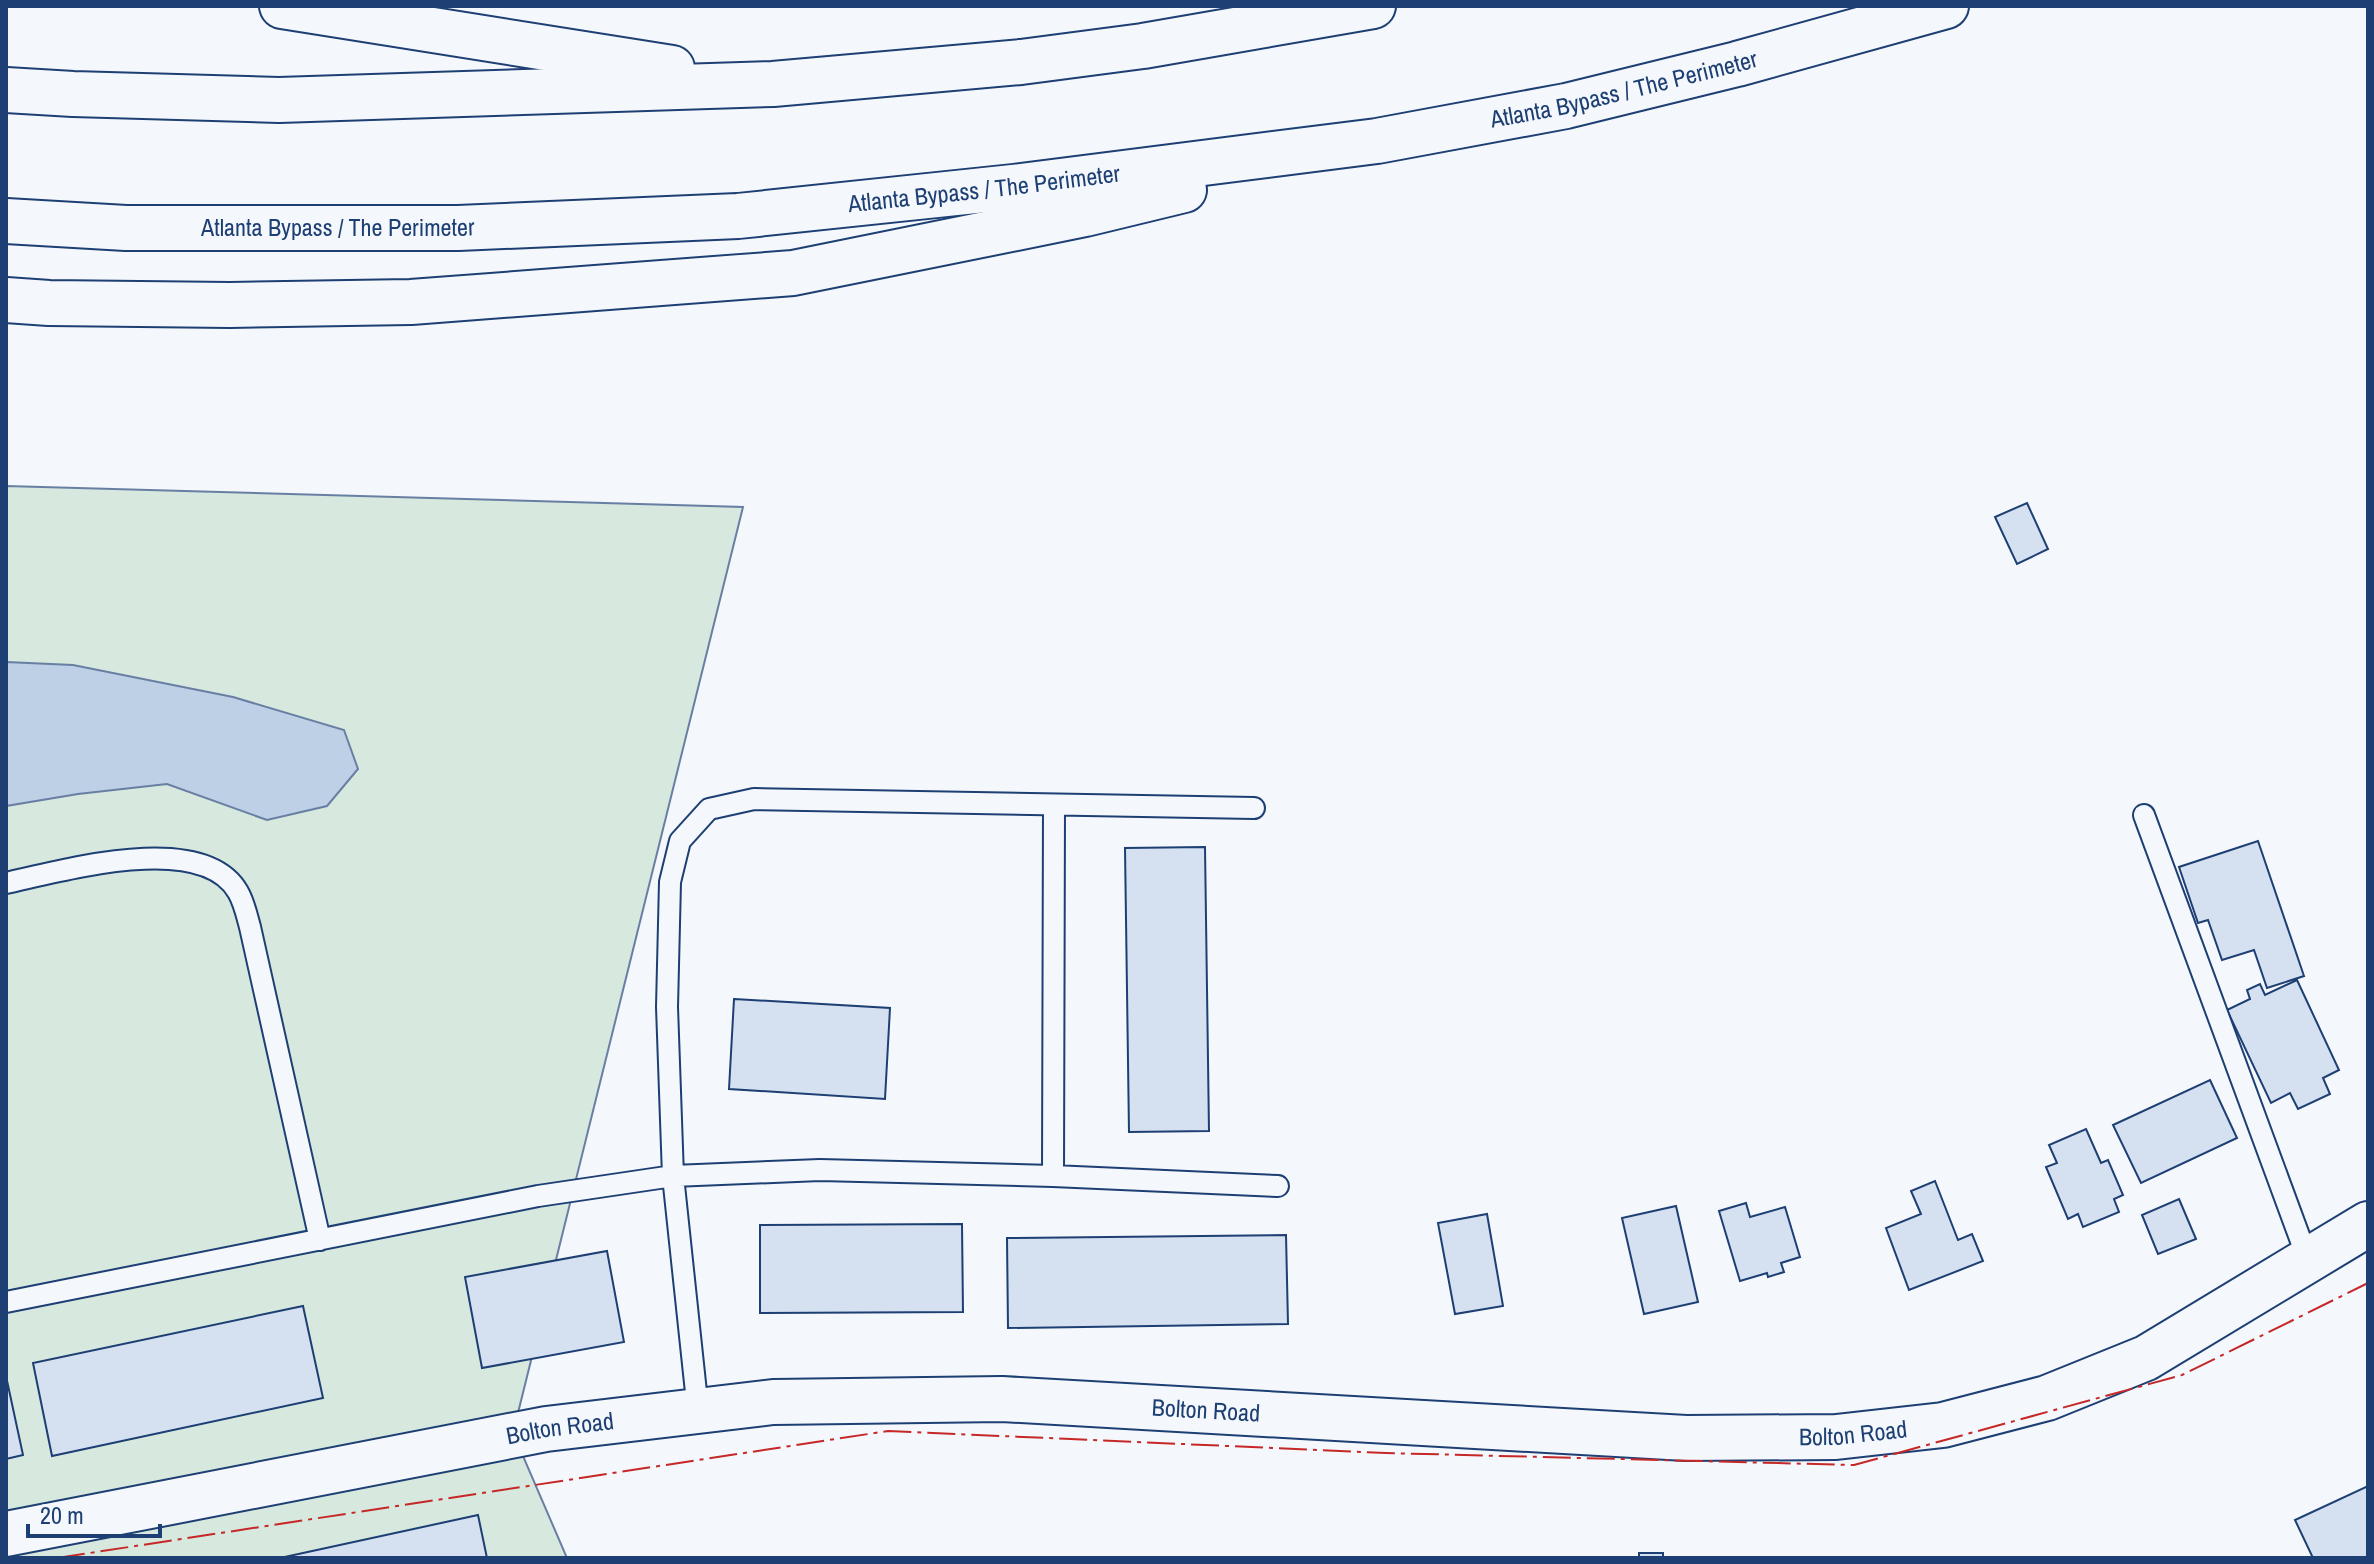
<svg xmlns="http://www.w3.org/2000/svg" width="2374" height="1564" font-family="'Archivo Narrow',sans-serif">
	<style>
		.green { fill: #d7e8df; stroke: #687fa3; stroke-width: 2 }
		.water { fill: #bed0e5; stroke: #687fa3; stroke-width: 2 }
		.building { fill: #d5e0f0; stroke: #1d3f73; stroke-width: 2 }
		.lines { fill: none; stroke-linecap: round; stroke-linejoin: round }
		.lane-casing { stroke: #1d3f73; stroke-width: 24 }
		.secondary-casing { stroke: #1d3f73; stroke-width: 48 }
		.highway-casing { stroke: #1d3f73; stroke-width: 48 }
		.lane { stroke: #f4f7fb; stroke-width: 20 }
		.secondary { stroke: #f4f7fb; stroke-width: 44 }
		.highway { stroke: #f4f7fb; stroke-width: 44 }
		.power { stroke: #c62828; stroke-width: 2; stroke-dasharray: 28 6 4 6; stroke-linecap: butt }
		.labels { text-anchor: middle; stroke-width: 6; stroke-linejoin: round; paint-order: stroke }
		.street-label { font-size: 24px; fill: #1d3f73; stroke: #f4f7fb }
	</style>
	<rect width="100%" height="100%" fill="#f4f7fb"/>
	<path class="green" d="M6,486L743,507L513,1433L567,1558H6Z"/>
	<path class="water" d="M6,662L73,665L233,697L344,730L358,769L327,806L267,820L167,784L78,794L6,806Z"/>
	<path class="building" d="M2027,503L2048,549L2017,564L1995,517Z
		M2258,841L2304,976L2267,988L2254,950L2222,960L2208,920L2198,923L2179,867Z
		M1205,847L1209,1131L1129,1132L1125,848Z
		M2297,980L2339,1070L2323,1078L2330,1094L2298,1109L2290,1093L2271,1103L2227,1010L2250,999L2247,990L2260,984L2265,995Z
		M734,999L890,1008L885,1099L729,1089Z
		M2210,1080L2237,1138L2141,1183L2113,1125Z
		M2086,1129L2101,1163L2108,1160L2123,1195L2114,1199L2119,1212L2083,1227L2078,1214L2068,1219L2046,1167L2057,1163L2049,1145Z
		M1935,1181L1958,1240L1972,1234L1983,1261L1909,1290L1886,1228L1921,1214L1911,1191Z
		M2179,1199L2196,1239L2158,1254L2142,1215Z
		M1746,1203L1750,1217L1785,1207L1800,1257L1781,1263L1784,1272L1768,1277L1767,1273L1740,1281L1719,1211Z
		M1676,1206L1698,1302L1644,1314L1622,1218Z
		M1487,1214L1503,1306L1455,1314L1438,1223Z
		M962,1224L963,1312L760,1313V1225Z
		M1286,1235L1288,1324L1008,1328L1007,1238Z
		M607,1251L624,1342L482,1368L465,1277Z
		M303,1306L323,1398L52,1456L33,1363Z
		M6,1376L23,1455L6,1459Z
		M2368,1486V1558H2313L2295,1520Z
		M478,1515L487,1558H280Z
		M1639,1553H1663V1558H1639Z"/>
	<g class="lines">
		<defs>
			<path id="lane" d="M2144,815L2308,1260
				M6,883C62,871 202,830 238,892C244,902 247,916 250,927L320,1240
				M1053,1176L1054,805
				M6,1302L538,1196L673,1176L820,1170L1053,1176L1278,1186
				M698,1411L673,1176L667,1007L670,882L680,841L709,809L754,799L1254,808"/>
			<g id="secondary">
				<path id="s1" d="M6,1534L546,1429L773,1402L1002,1399L1686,1438L1836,1437L1943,1425L2047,1398L2146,1358L2368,1224"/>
			</g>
			<g id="highway">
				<path d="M282,6L672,68"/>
				<path d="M6,90L73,94L279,100L773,84L1021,62L1143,46L1373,6"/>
				<path id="s2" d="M6,221L126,228H458L738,216L1013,187L1377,141L1566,106L1737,64L1946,6"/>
				<path d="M6,300L49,303L230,305L411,302L793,273L1085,214L1184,190"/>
			</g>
		</defs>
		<use href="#lane" class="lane-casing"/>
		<use href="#secondary" class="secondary-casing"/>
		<use href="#highway" class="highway-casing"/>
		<use href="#lane" class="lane"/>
		<use href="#secondary" class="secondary"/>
		<use href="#highway" class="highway"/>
		<path class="power" d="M57,1558L888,1431L1386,1453L1854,1465L2182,1375L2368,1283"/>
	</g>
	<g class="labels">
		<g class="street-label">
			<text dy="8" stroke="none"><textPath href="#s2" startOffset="1628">Atlanta Bypass / The Perimeter</textPath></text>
			<text dy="8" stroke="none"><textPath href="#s2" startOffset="980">Atlanta Bypass / The Perimeter</textPath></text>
			<text dy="8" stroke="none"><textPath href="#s2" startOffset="332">Atlanta Bypass / The Perimeter</textPath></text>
			<text dy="8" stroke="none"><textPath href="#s1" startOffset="1212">Bolton Road</textPath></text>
			<text dy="8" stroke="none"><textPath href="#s1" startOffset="564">Bolton Road</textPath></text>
			<text dy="8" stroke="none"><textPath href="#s1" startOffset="1860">Bolton Road</textPath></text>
		</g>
	</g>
	<rect width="2374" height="1564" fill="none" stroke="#1d3f73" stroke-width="16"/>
	<path d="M28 1524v12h132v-12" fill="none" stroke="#1d3f73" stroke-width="4"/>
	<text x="40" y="1524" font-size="24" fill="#1d3f73" stroke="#f4f7fb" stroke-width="6" paint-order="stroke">20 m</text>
</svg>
